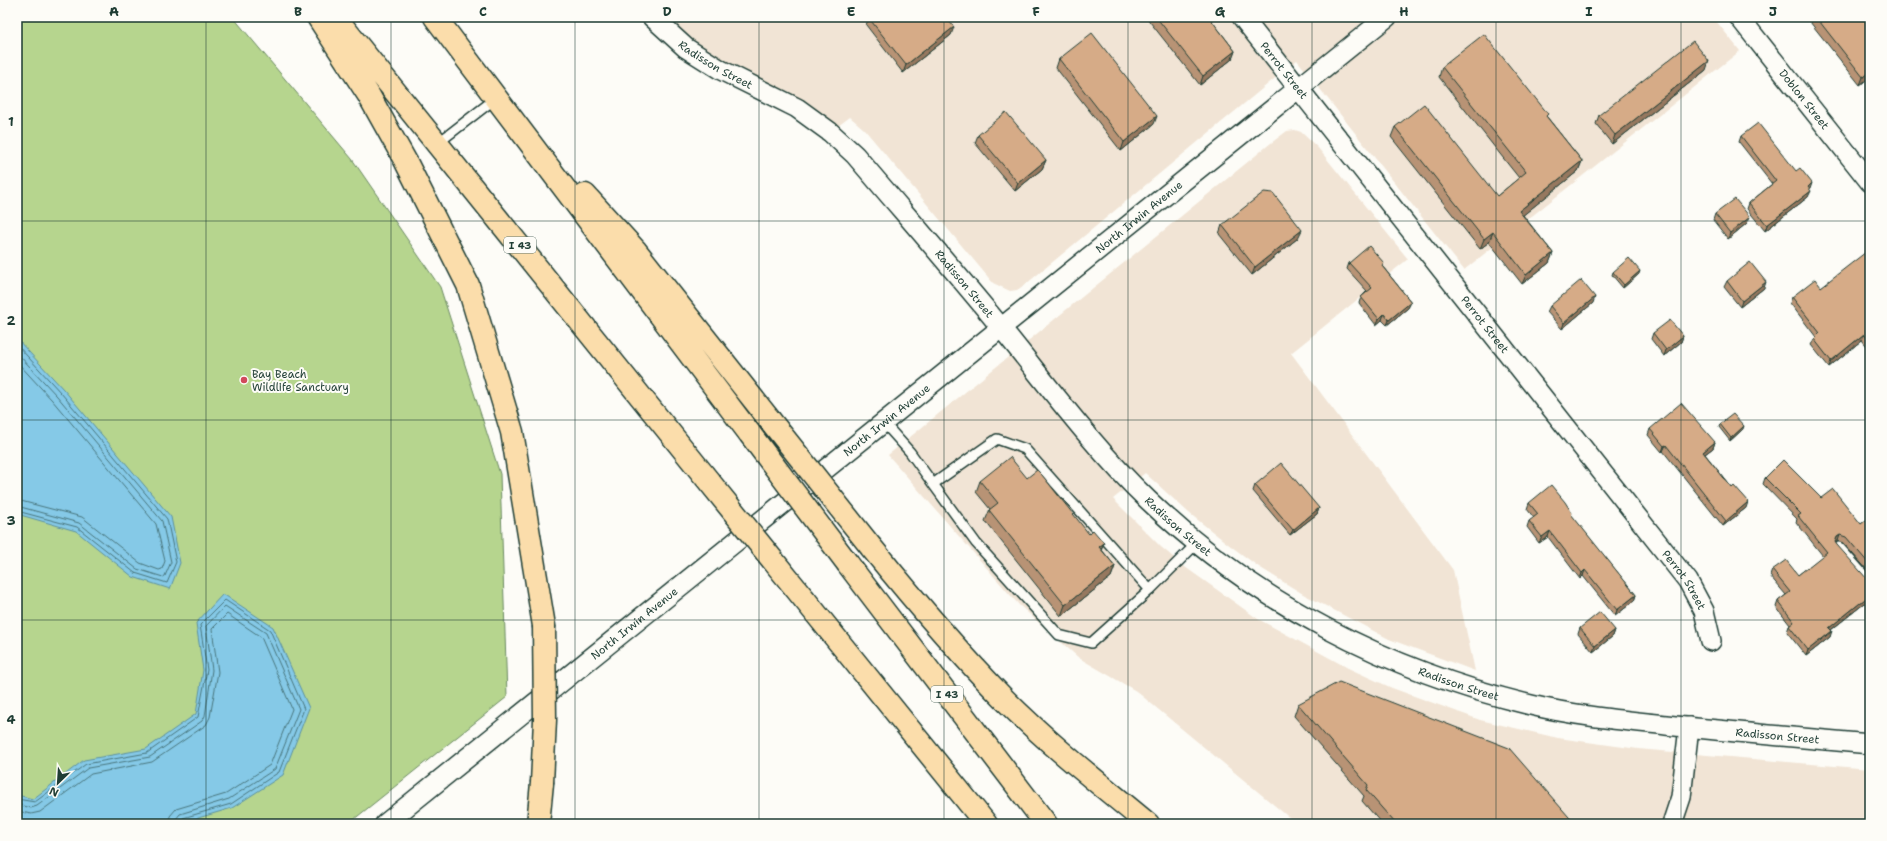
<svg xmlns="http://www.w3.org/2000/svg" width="1887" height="841" font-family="'Shantell Sans',sans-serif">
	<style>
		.built { fill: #f1e4d5 }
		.green { fill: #b6d58e; stroke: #6a8961 }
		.water { fill: #85c9e7; stroke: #5c919f }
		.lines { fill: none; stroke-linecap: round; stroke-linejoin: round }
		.shore { stroke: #48757c; stroke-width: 1 }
		.lane-casing { stroke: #1f3d34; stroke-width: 12 }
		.street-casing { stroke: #1f3d34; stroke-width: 22 }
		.highway-casing { stroke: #1f3d34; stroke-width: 25 }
		.lane { stroke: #fdfcf7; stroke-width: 9 }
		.street { stroke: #fdfcf7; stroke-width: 19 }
		.highway { stroke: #fbddab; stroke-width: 22 }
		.highway-bridge-casing { stroke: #1f3d34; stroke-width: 25; stroke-linecap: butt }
		.highway-bridge { stroke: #fbddab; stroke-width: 22 }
		.wall { fill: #b89374; stroke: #1f3d34 }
		.shaded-wall { fill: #96785e; stroke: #1f3d34 }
		.building { fill: #d6ab87; stroke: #1f3d34 }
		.grid { fill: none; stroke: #1f3d34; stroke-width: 1; stroke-opacity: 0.55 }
		.poi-dot { fill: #d1495b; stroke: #fdfcf7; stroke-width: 1.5 }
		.labels { text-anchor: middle; stroke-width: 4; stroke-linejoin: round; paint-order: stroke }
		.shield { fill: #fdfcf7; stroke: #62766e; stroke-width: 1 }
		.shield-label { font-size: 10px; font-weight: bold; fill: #1f3d34 }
		.street-label { font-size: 11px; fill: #1f3d34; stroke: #fdfcf7 }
		.poi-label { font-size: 11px; fill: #1f3d34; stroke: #fdfcf7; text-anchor: start }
		.neatline { fill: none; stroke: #1f3d34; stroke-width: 1.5 }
		.grid-label { font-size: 13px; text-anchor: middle; font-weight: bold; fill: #1f3d34 }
	</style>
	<rect width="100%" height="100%" fill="#fdfcf7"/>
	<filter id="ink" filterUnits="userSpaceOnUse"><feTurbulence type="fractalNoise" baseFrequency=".025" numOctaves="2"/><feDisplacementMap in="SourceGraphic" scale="8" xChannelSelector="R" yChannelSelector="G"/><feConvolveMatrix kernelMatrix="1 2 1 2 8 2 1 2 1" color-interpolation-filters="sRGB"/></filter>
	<g filter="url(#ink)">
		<path class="built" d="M652,17H1713L1740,51L1464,270L1297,60L1026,284L1017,290L1010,291L993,283L864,129L850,117L830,132Z
			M1295,130L1301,132L1318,148L1408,259L1291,353L1453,570L1475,671L1389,639L1303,594L1259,567L1228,544L1189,513L1145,473L1113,499L1161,547L1185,567L1258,619L1348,668L1392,688L1480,720L1558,738L1638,749L1870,769V824H1297L1136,691L1079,658L1019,605L888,455L1271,143L1287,131Z"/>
		<path class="green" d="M17,17H233L352,159L440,287L500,474L507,697L348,824H17Z"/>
		<path class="water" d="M17,339L64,390L171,517L180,563L170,589L133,577L76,531L17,514Z
			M223,594L273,627L309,708L283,775L232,808L178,824H17V795L33,799L84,760L146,749L196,714L203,670L196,623Z"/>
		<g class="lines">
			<path class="shore" d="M17,345L61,393L167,519L176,562L167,583L135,573L77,527L17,511
				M17,353L57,396L162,521L171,562L165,576L163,577L137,569L79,523L17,506
				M17,362L52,400L156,524L165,561L162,569L159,570L140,563L82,517L17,500
				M17,799L35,802L86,764L147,753L198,717L207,670L200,625L225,600L270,630L304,709L279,772L231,804L183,818L180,824
				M17,804L31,808L37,806L88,768L150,757L202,721L205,716L212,670L206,626L225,606L266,633L299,709L275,769L229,799L180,814L176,819L175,824
				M17,811L31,814L40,812L91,774L152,762L206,725L210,717L218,672L212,629L227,614L261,637L292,709L270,765L226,794L176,809L170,816L169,824"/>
			<defs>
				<path id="lane" d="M438,143L496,98
					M884,423L910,452L933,484L997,439L1025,449L1150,590
					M933,484L976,543L1059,635L1091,643L1150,590L1197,543
					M1839,547L1870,582"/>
				<g id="street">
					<path id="s1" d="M652,17L686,48L721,70L797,108L830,132L855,155C905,214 955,271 1003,330C1050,388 1094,448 1148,500C1254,602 1389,671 1531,705C1576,716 1621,720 1666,725C1734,732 1802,738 1870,744"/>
					<path id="s2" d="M1242,17L1688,581L1704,611L1711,641"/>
					<path id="s3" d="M1739,17L1870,182"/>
					<path id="s4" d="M385,824L1387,17"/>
					<path d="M1672,824L1681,797L1689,727"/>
				</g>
				<path id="highway" d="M318,17L368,94L406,162L468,285L512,432L544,626
					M335,17L703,474
					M435,17L750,434
					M585,195L636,251L769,419
					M871,547C914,600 958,652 1005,700C1050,745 1100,784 1148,824
					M848,564L1046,824
					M805,600L986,824
					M538,824L542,783"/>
			</defs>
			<use href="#lane" class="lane-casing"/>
			<use href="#street" class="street-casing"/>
			<use href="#highway" class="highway-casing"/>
			<use href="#lane" class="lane"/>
			<use href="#street" class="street"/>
			<use href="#highway" class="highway"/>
			<defs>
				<path id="highway-bridge" d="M769,419L871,547
					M750,434L848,564
					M703,474L805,600
					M542,783L545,720L544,626"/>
			</defs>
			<use href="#highway-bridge" class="highway-bridge-casing"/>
			<use href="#highway-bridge" class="highway-bridge"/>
		</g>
		<path class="wall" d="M869,17H954L949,21L951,35L903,73L866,25Z
			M1146,17H1209L1235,51L1232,59L1200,85Z
			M1570,17H1578L1574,21Z
			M1806,17H1863L1870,25V77L1860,85Z
			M1059,59L1154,124L1121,151L1056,68Z
			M1442,67L1547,117L1582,161L1578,171L1523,215L1553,253L1549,263L1522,284L1489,242L1480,249L1391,137L1395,127L1497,196L1519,178L1439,77Z
			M1706,70L1612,144L1596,124L1599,115Z
			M978,135L1046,160L1042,169L1015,191L975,143Z
			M1741,136L1810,190L1808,197L1765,231L1747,209L1749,203L1772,184L1739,142Z
			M1715,214L1747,223L1728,239L1713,220Z
			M1222,225L1298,238L1252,275L1219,234Z
			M1870,256V350L1862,340L1829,367L1811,345L1814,339L1816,337L1790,303L1792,297L1821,287Z
			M1349,263L1383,267L1411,302L1408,308L1387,325L1382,320L1376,325L1359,303L1361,297L1367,291L1347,269Z
			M1613,272L1639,274L1623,288L1612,275Z
			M1727,281L1764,288L1740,307L1724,287Z
			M1593,303L1562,329L1547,312L1550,306Z
			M1653,333L1683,336L1681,342L1664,356L1651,339Z
			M1720,424L1743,429L1730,441L1719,427Z
			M1650,429L1715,442L1713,448L1705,454L1732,488L1746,508L1723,526L1663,451L1662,452L1648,435Z
			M1027,478L1089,534L1115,566L1111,577L1061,616L985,521L990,509L976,492L980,481Z
			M1765,478L1821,498L1861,524L1870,517V573L1843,543L1838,541L1835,542L1870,599L1831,630L1830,637L1806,656L1787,632L1789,626L1790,625L1776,607L1778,601L1786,595L1770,576L1772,570L1798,575L1823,556L1796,522L1797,519L1763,484Z
			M1255,485L1319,508L1317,514L1290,535L1253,491Z
			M1529,503L1572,513L1571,515L1636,595L1634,601L1615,616L1583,576L1580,579L1548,537L1539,543L1527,527L1529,521L1534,518L1527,509Z
			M1580,628L1615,630L1613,636L1593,652L1578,634Z
			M1298,704L1575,824H1382L1362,801L1364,796L1294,716Z"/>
		<path class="shaded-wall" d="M947,17H954L944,25Z
			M1575,17H1578L1574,21Z
			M954,27L951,35L903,73L906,65Z
			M1235,51L1232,59L1200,85L1203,76Z
			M1709,61L1706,70L1612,144L1615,135Z
			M1870,71V77L1860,85L1863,77Z
			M1157,116L1154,124L1121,151L1124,142Z
			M1046,160L1042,169L1015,191L1018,183Z
			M1582,161L1578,171L1516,221L1519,211Z
			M1812,183L1810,189L1806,193L1808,187Z
			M1811,191L1808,197L1765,231L1767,225Z
			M1750,217L1747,223L1728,239L1730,233Z
			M1302,230L1298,238L1252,275L1255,267Z
			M1493,232L1489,242L1480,249L1484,239Z
			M1553,253L1549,263L1522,284L1526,275Z
			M1640,271L1639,274L1623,288L1624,285Z
			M1766,282L1764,288L1740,307L1742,301Z
			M1595,297L1593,303L1562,329L1564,323Z
			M1411,302L1408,308L1387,325L1389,320Z
			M1384,314L1382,320L1376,325L1379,319Z
			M1864,334L1862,340L1829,367L1831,361Z
			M1683,336L1681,342L1664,356L1666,350Z
			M1744,426L1743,429L1730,441L1731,438Z
			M1715,442L1713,448L1701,457L1703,452Z
			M1666,445L1663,451L1662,452L1664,446Z
			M1748,502L1746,508L1723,526L1726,521Z
			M1319,508L1317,514L1290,535L1293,530Z
			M1550,531L1548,537L1539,543L1542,537Z
			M1840,535L1838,541L1835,543L1837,537Z
			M1104,543L1099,554V547Z
			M1115,566L1111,577L1061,616L1065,605Z
			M1585,570L1583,576L1580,579L1582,573Z
			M1636,595L1634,601L1615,616L1617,610Z
			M1870,595V599L1827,633L1829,628Z
			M1615,630L1613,636L1593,652L1595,646Z
			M1832,631L1830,637L1806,656L1808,650Z"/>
		<path class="building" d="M868,17H947L946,18L954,27L906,65Z
			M1156,17H1209L1235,51L1203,76Z
			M1816,17H1863L1870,25V71L1863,77Z
			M1092,33L1157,116L1124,142L1059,59Z
			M1484,34L1548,114L1546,116L1582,161L1519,211L1553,253L1526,275L1493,232L1484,239L1395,127L1424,104L1497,196L1526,172L1442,67Z
			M1693,41L1709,61L1615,135L1599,115Z
			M1006,112L1046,160L1018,183L978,135Z
			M1758,123L1796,171L1800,168L1812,183L1808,187L1811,191L1767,225L1749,203L1776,181L1741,136Z
			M1264,192L1273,193L1302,230L1255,267L1222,225Z
			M1735,199L1750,217L1730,233L1715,214Z
			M1369,246L1384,263L1382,266L1411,302L1389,320L1384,314L1379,319L1361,297L1372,288L1349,263Z
			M1866,252L1870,256V342L1864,334L1831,361L1814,339L1820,333L1792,297L1815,279L1821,287Z
			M1629,258L1640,271L1624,285L1613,272Z
			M1750,262L1766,282L1742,301L1727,281Z
			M1581,280L1595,297L1564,323L1550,306Z
			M1670,320L1683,336L1666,350L1653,333Z
			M1681,403L1715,442L1703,452L1732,488L1734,486L1748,502L1726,521L1666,445L1664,446L1650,429Z
			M1733,414L1744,426L1731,438L1720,424Z
			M1010,457L1027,478L1037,470L1042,475L1089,534L1093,530L1104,543L1099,547L1115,566L1065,605L989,510L998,503L980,481Z
			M1783,460L1821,498L1833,489L1861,524L1870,517V565L1846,537L1840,535L1837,537L1835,542L1837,545L1868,580L1870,582V595L1829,628L1832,631L1808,650L1789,626L1794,622L1778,601L1790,592L1772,570L1786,560L1798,575L1827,552L1798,516L1801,514L1765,478Z
			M1281,463L1319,508L1293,530L1255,485Z
			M1551,485L1565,502L1572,513L1571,514L1636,595L1617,610L1585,570L1582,573L1550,531L1542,537L1529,521L1538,514L1529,503Z
			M1600,612L1615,630L1595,646L1580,628Z
			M1339,682L1509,748L1575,824H1396L1366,790L1368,785L1298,704Z"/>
	</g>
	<path class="grid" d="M206,17V824M391,17V824M575,17V824M759,17V824M944,17V824M1128,17V824M1312,17V824M1496,17V824M1681,17V824M17,221H1870M17,420H1870M17,620H1870"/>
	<circle class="poi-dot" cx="244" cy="380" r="4"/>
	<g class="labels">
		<g class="shield">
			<rect x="504" y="237" width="32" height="16" rx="3"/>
			<rect x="931" y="686" width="32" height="16" rx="3"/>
		</g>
		<g class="shield-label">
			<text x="520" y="249">I 43</text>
			<text x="947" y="698">I 43</text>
		</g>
		<g class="street-label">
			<text dy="4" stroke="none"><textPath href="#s1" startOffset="80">Radisson Street</textPath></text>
			<text dy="4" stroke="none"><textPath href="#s2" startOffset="68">Perrot Street</textPath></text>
			<text dy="4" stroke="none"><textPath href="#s3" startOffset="105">Doblon Street</textPath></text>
			<text dy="4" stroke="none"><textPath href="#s4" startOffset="968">North Irwin Avenue</textPath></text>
			<text dy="4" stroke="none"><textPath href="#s1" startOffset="416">Radisson Street</textPath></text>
			<text dy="4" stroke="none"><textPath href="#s2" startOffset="392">Perrot Street</textPath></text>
			<text dy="4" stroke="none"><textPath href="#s4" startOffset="644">North Irwin Avenue</textPath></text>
			<text dy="4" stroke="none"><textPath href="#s1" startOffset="740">Radisson Street</textPath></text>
			<text dy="4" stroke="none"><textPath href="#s2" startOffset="716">Perrot Street</textPath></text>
			<text dy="4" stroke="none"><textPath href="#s4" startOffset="320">North Irwin Avenue</textPath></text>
			<text dy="4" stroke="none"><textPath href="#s1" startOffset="1064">Radisson Street</textPath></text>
			<text dy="4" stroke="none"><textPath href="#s1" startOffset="1388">Radisson Street</textPath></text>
		</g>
		<g class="poi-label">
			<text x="252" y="378">Bay Beach<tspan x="252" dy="13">Wildlife Sanctuary</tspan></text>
		</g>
	</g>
	<rect width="1887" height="841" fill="none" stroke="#fdfcf7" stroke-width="44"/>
	<g transform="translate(58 783) rotate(205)" stroke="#fdfcf7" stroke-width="3" paint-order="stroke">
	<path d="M0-3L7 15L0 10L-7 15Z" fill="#1f3d34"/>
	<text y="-6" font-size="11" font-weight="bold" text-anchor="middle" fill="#1f3d34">N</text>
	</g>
	<rect x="22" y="22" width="1843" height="797" class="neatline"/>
	<g class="grid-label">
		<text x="114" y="16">A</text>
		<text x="298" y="16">B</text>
		<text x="483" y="16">C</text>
		<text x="667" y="16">D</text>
		<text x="851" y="16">E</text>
		<text x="1036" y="16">F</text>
		<text x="1220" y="16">G</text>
		<text x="1404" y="16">H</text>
		<text x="1589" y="16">I</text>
		<text x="1773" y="16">J</text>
		<text x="11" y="126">1</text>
		<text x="11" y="325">2</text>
		<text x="11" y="525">3</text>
		<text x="11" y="724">4</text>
	</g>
</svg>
